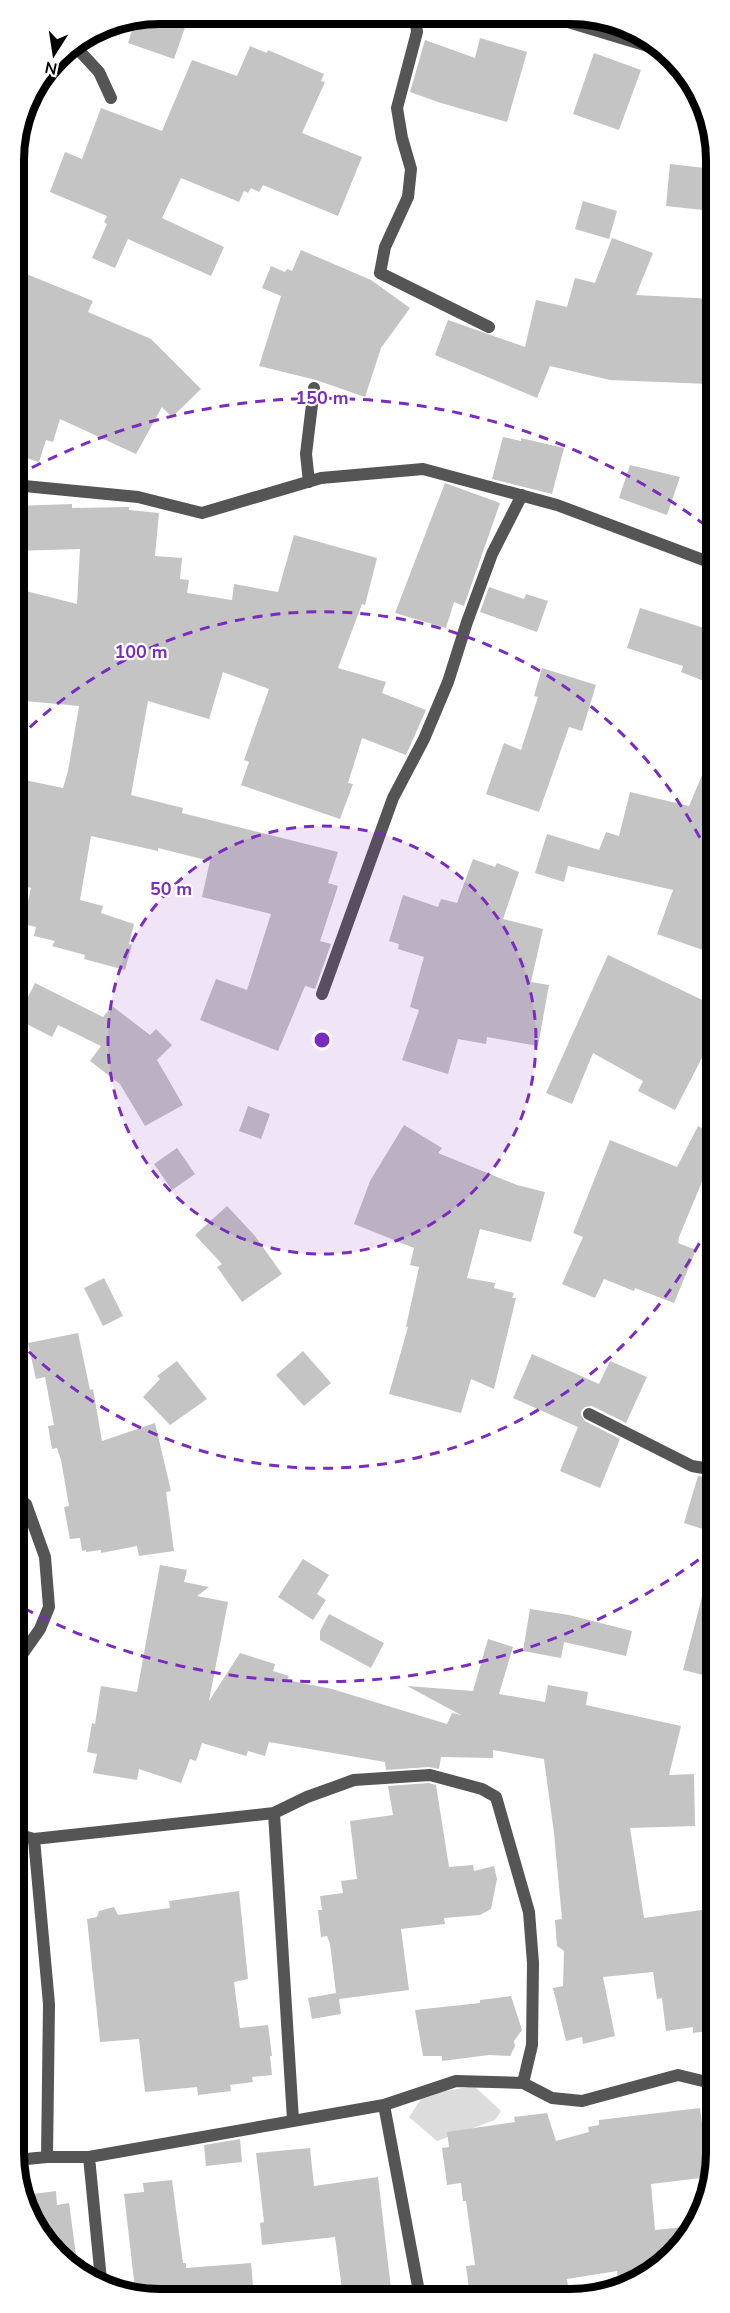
<svg xmlns="http://www.w3.org/2000/svg" width="730" height="2313" font-family="'Nunito Sans',sans-serif">
	<style>
		.green { fill: #dcdcdc }
		.building { fill: #c4c4c4 }
		.lines { fill: none; stroke-linecap: round; stroke-linejoin: round }
		.street { stroke: #555; stroke-width: 12 }
		.ring { fill: none; stroke: #7b2cbf; stroke-width: 3; stroke-dasharray: 10 8 }
		.rim { fill: none; stroke: #000; stroke-width: 8 }
		.centre { fill: #7b2cbf; stroke: #fff; stroke-width: 3 }
		.ring-label { font-size: 18px; text-anchor: middle; font-weight: bold; fill: #7b2cbf; stroke: #fff; stroke-width: 4.5; stroke-linejoin: round; paint-order: stroke }
	</style>
	<rect width="100%" height="100%" fill="#fff"/>
	<path class="green" d="M474,2086L501,2111L495,2120L437,2141L409,2117L424,2095Z"/>
	<path class="building" d="M160,14H172L188,19L174,59L128,43L136,18Z
		M480,38L527,52L507,122L441,103L410,92L425,40L475,58Z
		M250,46L267,53L268,50L324,74L321,81L325,82L302,133L362,157L338,216L263,185L259,192L251,188L248,193L244,191L239,202L181,178L162,218L224,247L211,276L128,239L115,268L92,258L107,224L104,222L107,216L50,192L65,152L82,159L101,108L162,131L192,60L237,76Z
		M594,53L641,70L619,130L573,114Z
		M670,164L714,169L712,211L666,206Z
		M583,201L617,211L609,239L575,229Z
		M612,238L653,253L636,295L714,299V326H712L709,384L610,380L550,366L537,398L435,355L448,320L525,347L536,300L567,307L575,278L595,283Z
		M301,250L371,280L410,308L381,348L365,397L316,380L259,366L281,296L262,288L271,266L285,272L287,269L292,271Z
		M14,269L93,301L88,312L151,339L201,389L172,417L162,407L136,454L60,419L53,442L46,440L39,462L14,454Z
		M503,437L521,441V438L564,448L552,494L492,479Z
		M630,465L680,477L667,515L619,498Z
		M445,483L500,503L464,606L454,602L446,628L395,613Z
		M72,504V508L129,507V510L159,513L155,556L182,558L180,579L189,580L187,593L232,600L234,584L278,592L294,535L377,558L365,605L362,604L338,668L386,682L382,693L426,710L406,755L362,738L348,783L353,784L340,819L241,785L249,762L244,760L269,689L223,672L209,719L148,701L131,795L183,808L182,813L338,852L328,883L338,886L320,941L331,944L315,989L305,986L278,1051L200,1020L216,979L247,990L271,914L202,897L210,861L158,848V851L91,836L80,900L103,906L101,913L134,924L129,944L132,945L125,970L84,959L85,955L52,946L55,941L34,936L36,927L23,924L31,888L15,884V778L63,788L68,771L79,706L14,700V588L77,604L80,549L14,551V506Z
		M489,587L524,599L526,594L548,601L537,632L480,612Z
		M640,608L714,631V685L681,672L683,666L627,648Z
		M542,668L596,685L582,731L569,727L539,812L486,794L504,743L521,750L538,697L534,696Z
		M714,747L715,926L707,946L704,945L703,950L657,934L673,890L568,866L564,882L535,873L547,834L599,850L606,832L619,836L630,792L689,806Z
		M473,859L495,867L497,863L519,872L503,919L543,929L531,982L549,985L538,1046L487,1037L486,1044L458,1039L448,1074L402,1060L419,1010L410,1007L424,957L398,949L399,944L389,941L403,895L438,907L441,899L457,903Z
		M608,955L715,1006V1054L706,1050L675,1110L638,1091L643,1081L593,1053L572,1104L546,1093Z
		M35,983L103,1017L112,1006L150,1035L156,1029L172,1045L157,1060L183,1105L145,1126L120,1084L90,1061L101,1046L58,1025L52,1037L17,1019Z
		M248,1106L270,1114L261,1139L239,1131Z
		M404,1125L442,1148L438,1153L517,1185L545,1192L531,1242L480,1229L467,1278L495,1283L494,1288L514,1293L512,1298H516L494,1389L471,1379L461,1413L389,1394L408,1327H406L419,1267L410,1265L414,1248L354,1224L370,1181Z
		M698,1126L715,1135V1182L704,1177L679,1237L678,1243L696,1250L674,1303L635,1288L634,1291L604,1279L595,1298L562,1284L583,1237L573,1233L610,1140L677,1167Z
		M177,1148L195,1174L172,1190L154,1164Z
		M227,1206L255,1236L282,1274L242,1302L217,1267L222,1264L195,1235Z
		M104,1278L123,1316L103,1326L84,1288Z
		M78,1333L90,1390L93,1389L102,1441L155,1423L171,1491L166,1492L174,1551L139,1556L137,1546L101,1553V1550L86,1552V1550L82,1551L80,1538L70,1539L64,1507L69,1506L61,1460L57,1448L52,1449L48,1426L54,1425L45,1377L36,1379L28,1343Z
		M303,1351L331,1383L304,1406L276,1375Z
		M532,1354L599,1384L610,1361L647,1377L626,1423L592,1406L585,1407L581,1411V1415L585,1421L620,1439L600,1488L560,1471L578,1427L513,1398Z
		M177,1361L207,1399L170,1425L143,1397L160,1379L157,1376Z
		M710,1438L715,1439V1462L703,1460Z
		M698,1476L715,1478V1533L684,1523Z
		M303,1559L329,1575L317,1594L326,1600L313,1620L278,1597Z
		M160,1565L187,1570L184,1582L209,1587L197,1596L228,1602L209,1701L240,1653L275,1664L273,1671L289,1676L287,1680L332,1689L447,1724L452,1713L461,1715L407,1686L473,1691L488,1639L513,1647L499,1694L545,1702L548,1685L588,1692L586,1705L681,1726L669,1775L694,1774L695,1826L630,1828L644,1918L716,1908V2030L693,2033V2027L666,2031L662,1998L657,1999L653,1972L603,1977L615,2036L583,2044L582,2037L566,2041L553,1988L563,1986L564,1951L557,1946L555,1920L562,1919L554,1833L544,1759L493,1750V1758L441,1757L439,1769L429,1767L386,1770L385,1762L269,1742L265,1756L248,1751L246,1756L202,1743L196,1761L190,1759L181,1783L139,1769L137,1780L93,1773L97,1754L87,1752L92,1723L95,1724L101,1686L137,1692Z
		M708,1574L715,1575L716,1678L683,1670Z
		M530,1609L569,1615L632,1631L626,1656L564,1642L561,1658L523,1651Z
		M329,1614L384,1643L371,1668L320,1640V1631Z
		M429,1783L436,1785L449,1867L473,1865L474,1871L494,1866L497,1879L491,1909L480,1915L444,1918L445,1924L401,1929L409,1990L339,1999L341,2014L312,2019L308,1998L336,1993L330,1944L327,1936L321,1937L318,1910H322L320,1896L343,1893L341,1881L357,1879L350,1821L393,1815L388,1786Z
		M239,1891L248,1979L234,1982L240,2028L268,2025L272,2056H270L272,2075L252,2077L253,2082L230,2085L231,2091L198,2095L197,2087L145,2092L139,2039L100,2042L87,1919L97,1917L99,1911L114,1907L118,1915L170,1908L169,1901Z
		M511,1996L522,2030L514,2041L515,2046L510,2056L489,2055L442,2061V2056H423L415,2010L480,2003V2000Z
		M700,2108L709,2177L651,2184L655,2230L694,2226L680,2250L643,2280L619,2289L617,2271L567,2279L568,2286L551,2288L553,2297H529L528,2289L470,2296L466,2266L475,2265L466,2201H463L461,2183L447,2185L442,2148L449,2147L447,2132L515,2122L514,2117L547,2113L556,2141L589,2132L588,2127L599,2125V2120Z
		M240,2139L242,2162L206,2166L204,2145Z
		M310,2148L314,2186L378,2177L392,2297H343L335,2237L262,2245L260,2223L264,2222L256,2153Z
		M172,2180L183,2263H186V2268L251,2263L254,2297H136L124,2194L144,2192L143,2183Z
		M56,2191L57,2205L69,2203L76,2255L56,2256L27,2200H33V2194Z"/>
	<g class="lines">
		<path class="street" d="M415,15L417,32L397,108L402,138L411,169L408,197L385,247L380,273L489,327
			M548,16L661,50
			M73,44L99,72L111,98
			M309,482L306,454L314,388
			M14,485L138,497L202,513L321,478L423,469L557,505L714,564
			M322,994L393,798L424,739L448,682L467,622L492,554L522,495
			M589,1414L692,1466L715,1470
			M15,1499L26,1504L45,1557L49,1607L40,1629L16,1663
			M16,1834L34,1839L49,2004L47,2157
			M34,1839L274,1813
			M711,2083L716,2122
			M384,2105L420,2297
			M293,2120L274,1813L307,1797L354,1780L430,1775L482,1789L496,1797L529,1912L533,1963L532,2045L523,2083
			M89,2157L101,2280
			M16,2160L47,2157H89L384,2105L456,2081L523,2083L552,2098L582,2101L678,2075L711,2083L716,2081"/>
	</g>
	<circle cx="322" cy="1040" r="214" fill="#7b2cbf" fill-opacity=".12"/>
	<g class="ring">
		<circle cx="322" cy="1040" r="214"/>
		<path d="M715 1211A428 428 0 0 1 17 1340M17 740A428 428 0 0 1 715 869"/>
		<path d="M713 1549A642 642 0 0 1 16 1604M16 476A642 642 0 0 1 713 531"/>
	</g>
	<path d="M0 0H730V2313H0ZM160 24H570A136 136 0 0 1 706 160V2153A136 136 0 0 1 570 2289H160A136 136 0 0 1 24 2153V160A136 136 0 0 1 160 24Z" fill="#fff" fill-rule="evenodd"/>
	<path class="rim" d="M160 24H570A136 136 0 0 1 706 160V2153A136 136 0 0 1 570 2289H160A136 136 0 0 1 24 2153V160A136 136 0 0 1 160 24Z"/>
	<circle cx="322" cy="1040" r="9" class="centre"/>
	<g class="ring-label">
		<text x="322" y="404">150 m</text>
		<text x="141" y="658">100 m</text>
		<text x="171" y="895">50 m</text>
	</g>
	<g transform="translate(54 54) rotate(192)" stroke="#ffffff" stroke-width="4.5" paint-order="stroke">
	<path d="M0-4.5L10 22L0 15L-10 22Z" fill="#000000"/>
	<text y="-9" font-size="16" font-weight="bold" text-anchor="middle" fill="#000000">N</text>
	</g>
</svg>
